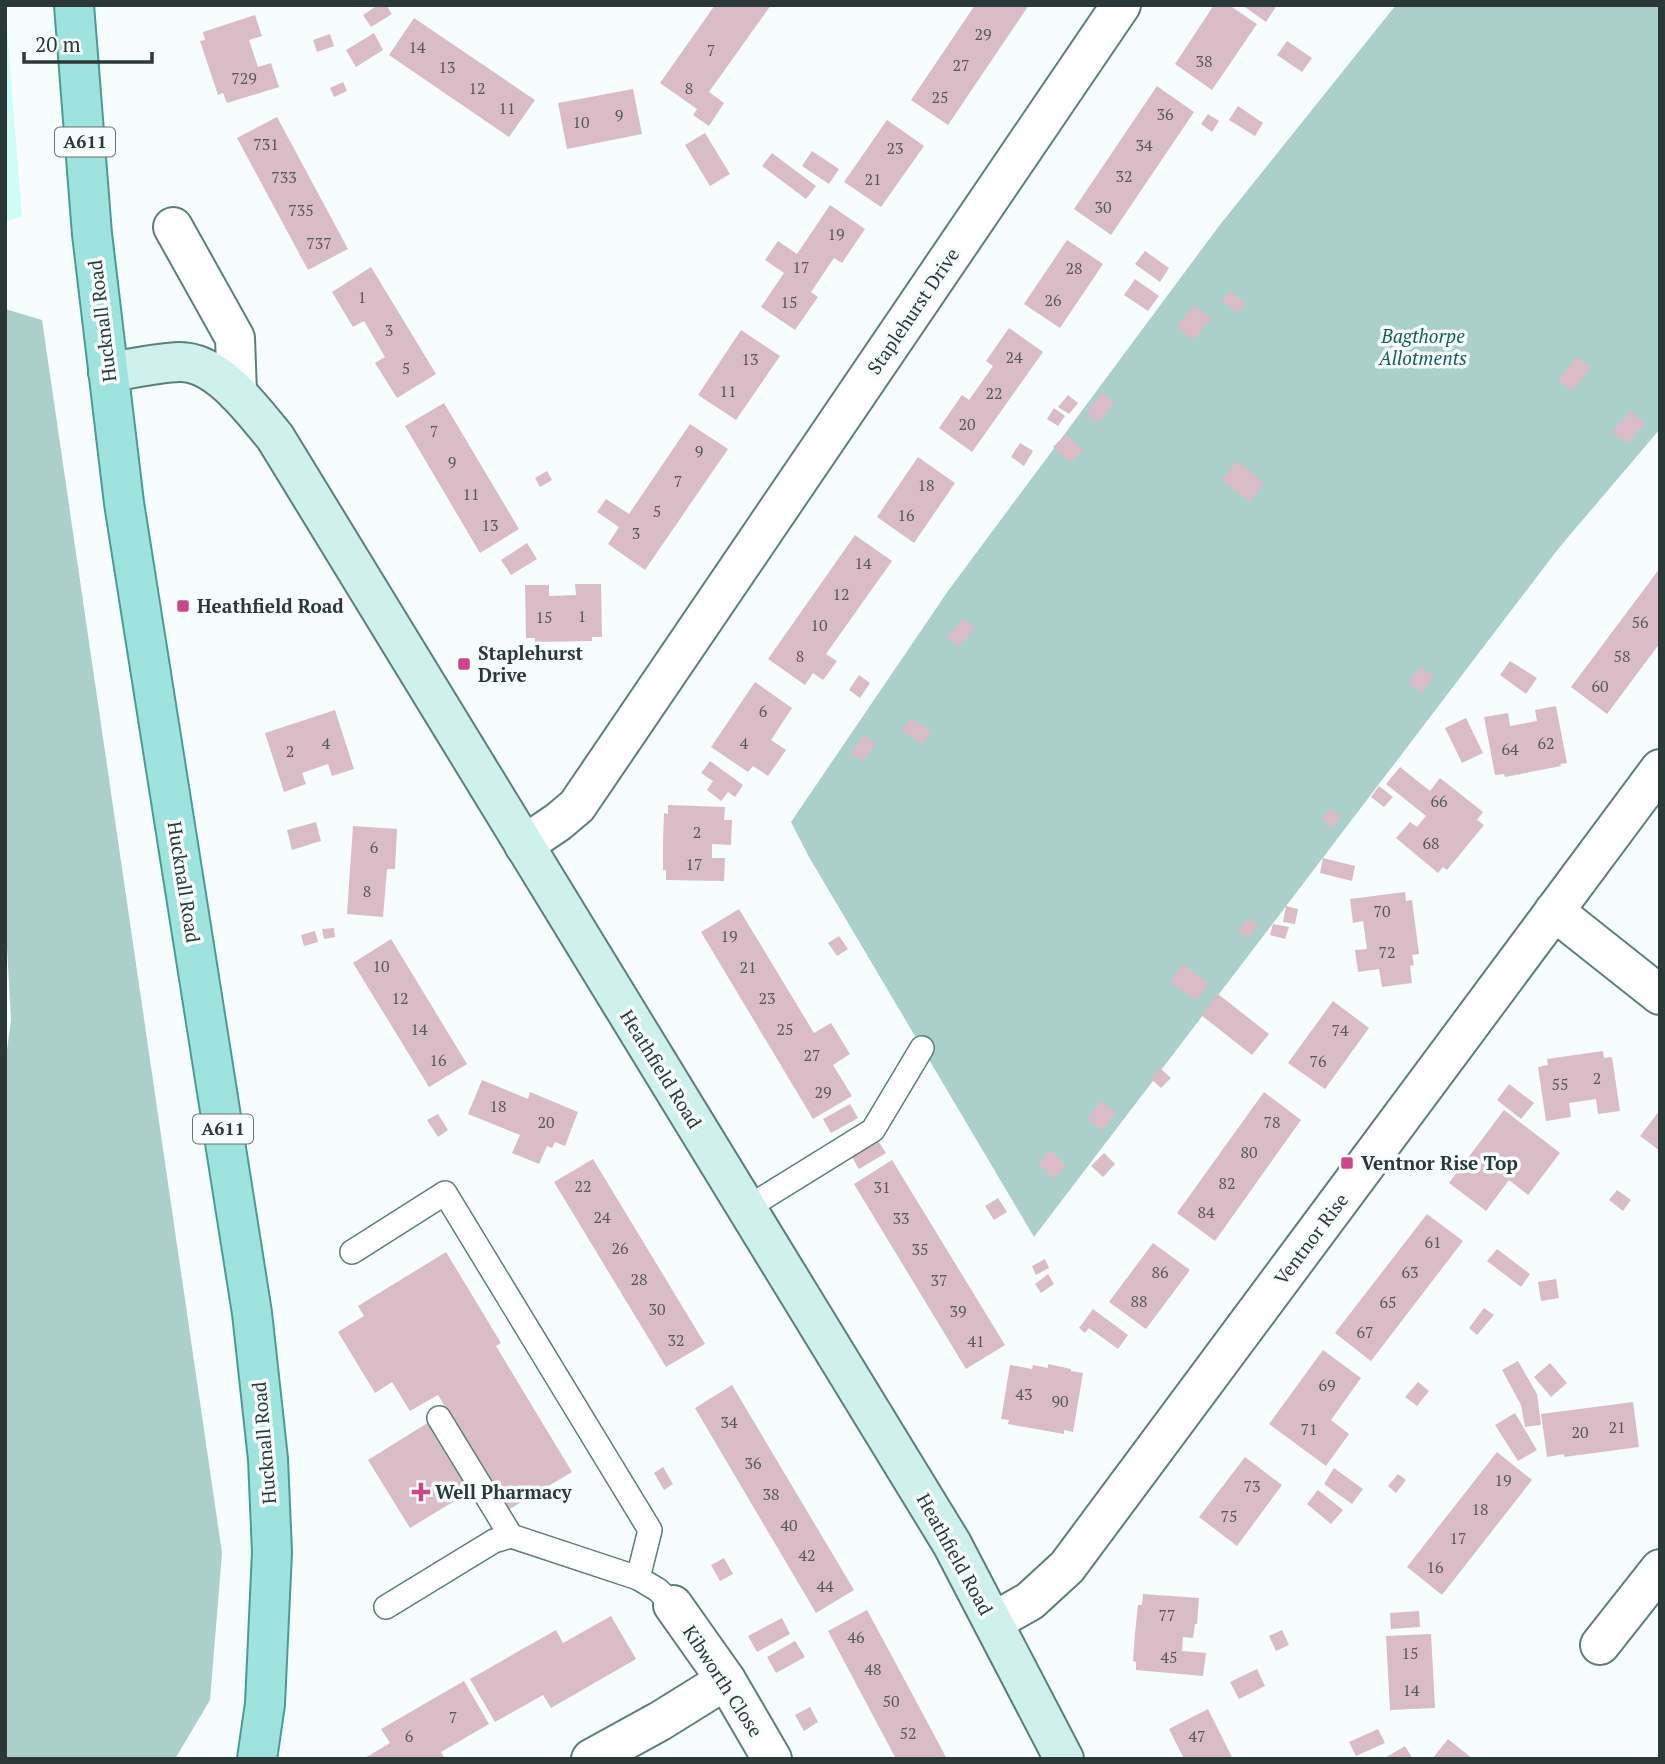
<svg xmlns="http://www.w3.org/2000/svg" width="1665" height="1764" viewBox="0 0 1665 1764" font-family="'PT Serif',serif">
	<style>
		.built { fill: #cefdf7 }
		.green { fill: #abd0cc }
		.building { fill: #dabcc7 }
		.lines { fill: none; stroke-linecap: round; stroke-linejoin: round }
		.service-casing { stroke: #5d7f7b; stroke-width: 26 }
		.minor-casing { stroke: #5d7f7b; stroke-width: 42 }
		.secondary-casing { stroke: #5d7f7b; stroke-width: 42 }
		.primary-casing { stroke: #4b9c95; stroke-width: 42 }
		.service { stroke: #fff; stroke-width: 23 }
		.minor { stroke: #fff; stroke-width: 38 }
		.secondary { stroke: #cef1ee; stroke-width: 38 }
		.primary { stroke: #9ee3dd; stroke-width: 38 }
		.poi-dot { fill: #cc4789; stroke: #f6fdfc; stroke-width: 2.5 }
		.labels { text-anchor: middle; stroke-width: 7; stroke-linejoin: round; paint-order: stroke }
		.number-label { font-size: 16px; fill: #565a5b }
		.shield { fill: #f6fdfc; stroke: #677472; stroke-width: 2 }
		.shield-label { font-size: 18px; font-weight: bold; fill: #2a3937 }
		.street-label { font-size: 19px; fill: #2a3937; stroke: #f6fdfc }
		.park-label { font-size: 19px; font-style: italic; fill: #13605a; stroke: #f6fdfc }
		.poi-label { font-size: 19px; font-weight: bold; fill: #2a3937; stroke: #f6fdfc; text-anchor: start }
	</style>
	<rect width="100%" height="100%" fill="#f6fdfc"/>
	<!-- built -->
	<polygon class="built" points="5,5 22,217 5,221"/>
	<!-- green -->
	<g class="green">
		<polygon points="1396,5 1660,5 1660,429 1558,549 1034,1237 809,857 791,822 948,591 1219,226"/>
		<polygon points="5,309 42,320 222,1553 210,1700 175,1759 5,1759 5,1065 11,1020 5,911"/>
	</g>
	<!-- building -->
	<g class="building">
		<polygon points="378,5 386,5 392,14 371,27 363,15"/>
		<polygon points="715,5 771,5 709,92 724,103 709,126 693,115 697,109 660,83"/>
		<polygon points="975,5 1029,5 948,125 911,100"/>
		<polygon points="1214,5 1229,5 1257,24 1212,90 1175,64"/>
		<polygon points="1242,5 1277,5 1266,22"/>
		<polygon points="255,15 262,36 249,40 258,67 271,63 279,87 227,103 223,93 218,95 200,41 205,40 203,32"/>
		<polygon points="414,18 535,100 509,137 389,55"/>
		<polygon points="374,33 383,50 356,67 346,50"/>
		<polygon points="330,34 334,46 317,52 313,40"/>
		<polygon points="1287,41 1312,58 1302,72 1277,55"/>
		<polygon points="343,82 347,91 334,97 330,88"/>
		<polygon points="1157,86 1194,112 1111,235 1074,209"/>
		<polygon points="633,89 642,134 567,149 558,103"/>
		<polygon points="1238,106 1263,123 1255,136 1229,120"/>
		<polygon points="1208,114 1219,121 1212,132 1201,124"/>
		<polygon points="277,117 348,249 308,270 237,138"/>
		<polygon points="887,120 924,146 881,207 844,182"/>
		<polygon points="705,133 730,174 710,186 685,145"/>
		<polygon points="812,151 839,169 829,184 802,166"/>
		<polygon points="772,153 816,186 806,199 762,166"/>
		<polygon points="830,205 865,229 842,263 834,258 811,292 818,297 795,330 761,307 784,273 765,260 778,241 797,254"/>
		<polygon points="1067,240 1103,264 1060,328 1024,304"/>
		<polygon points="1145,251 1169,268 1160,282 1135,264"/>
		<polygon points="371,267 436,374 397,398 375,363 385,357 364,321 353,327 332,292"/>
		<polygon points="1135,279 1159,296 1148,311 1124,295"/>
		<polygon points="1230,291 1245,303 1237,313 1222,301"/>
		<polygon points="1194,305 1211,318 1194,340 1177,327"/>
		<polygon points="1009,328 1043,352 972,452 939,428 962,395 969,400 993,366 986,361"/>
		<polygon points="741,330 780,356 736,420 698,395"/>
		<polygon points="1577,357 1591,368 1571,391 1558,380"/>
		<polygon points="1102,393 1114,402 1099,423 1087,413"/>
		<polygon points="1068,395 1078,403 1069,414 1058,407"/>
		<polygon points="444,403 519,529 480,553 405,426"/>
		<polygon points="1054,408 1065,416 1058,426 1047,419"/>
		<polygon points="1630,411 1645,423 1628,444 1612,432"/>
		<polygon points="690,424 728,449 645,570 608,544 619,527 597,512 606,499 629,514"/>
		<polygon points="1066,434 1083,450 1071,463 1053,447"/>
		<polygon points="1020,443 1033,451 1024,466 1011,457"/>
		<polygon points="918,457 955,483 914,543 877,517"/>
		<polygon points="1237,461 1264,483 1250,502 1222,480"/>
		<polygon points="547,471 552,480 540,487 535,478"/>
		<polygon points="855,535 892,561 826,654 837,661 823,680 813,673 805,685 768,659"/>
		<polygon points="527,543 537,559 511,575 501,560"/>
		<polygon points="1660,568 1660,643 1607,714 1571,687"/>
		<polygon points="575,584 601,584 602,637 592,637 592,641 535,642 535,638 526,638 525,585 549,585 549,596 576,595"/>
		<polygon points="964,618 975,629 958,647 947,637"/>
		<polygon points="1510,661 1537,678 1526,694 1500,675"/>
		<polygon points="1421,667 1434,677 1422,693 1408,682"/>
		<polygon points="859,675 870,683 860,698 849,690"/>
		<polygon points="755,682 792,708 771,740 786,750 768,776 753,766 748,772 711,747"/>
		<polygon points="1556,706 1567,763 1560,764 1561,766 1505,777 1504,774 1495,775 1484,717 1508,713 1510,726 1537,721 1535,710"/>
		<polygon points="335,710 354,769 332,776 328,764 302,773 306,784 284,792 265,733"/>
		<polygon points="910,718 931,731 923,744 902,731"/>
		<polygon points="1466,718 1483,753 1462,763 1445,728"/>
		<polygon points="864,735 875,744 863,761 851,753"/>
		<polygon points="710,761 743,785 735,797 728,792 721,801 707,790 713,781 701,773"/>
		<polygon points="1400,767 1430,791 1440,778 1483,812 1477,820 1484,825 1447,870 1443,867 1438,873 1396,838 1410,822 1417,827 1426,816 1386,784"/>
		<polygon points="1379,786 1393,797 1384,807 1371,797"/>
		<polygon points="668,805 725,807 724,820 732,820 731,845 712,844 712,858 725,858 724,881 666,880 666,870 663,870 663,843 664,813 668,814"/>
		<polygon points="1330,808 1341,816 1332,828 1322,819"/>
		<polygon points="316,822 321,841 292,850 287,830"/>
		<polygon points="353,826 397,829 395,869 387,869 383,917 347,914"/>
		<polygon points="1323,858 1355,866 1352,881 1320,873"/>
		<polygon points="1405,892 1406,901 1412,900 1419,954 1412,955 1414,965 1410,966 1412,983 1382,987 1379,969 1358,972 1355,950 1367,949 1363,921 1353,923 1350,899"/>
		<polygon points="1286,906 1298,909 1295,924 1283,922"/>
		<polygon points="739,909 814,1033 831,1023 850,1054 833,1065 852,1096 813,1119 701,932"/>
		<polygon points="1248,918 1258,925 1248,938 1238,931"/>
		<polygon points="1273,924 1289,927 1285,939 1270,935"/>
		<polygon points="334,928 335,937 324,939 322,929"/>
		<polygon points="315,931 318,942 304,946 301,935"/>
		<polygon points="839,936 848,949 837,956 828,943"/>
		<polygon points="391,939 467,1064 429,1087 353,963"/>
		<polygon points="1183,964 1209,984 1196,1001 1170,982"/>
		<polygon points="1218,994 1269,1034 1252,1055 1201,1015"/>
		<polygon points="1333,1001 1369,1028 1325,1089 1288,1063"/>
		<polygon points="1603,1051 1604,1058 1612,1057 1620,1111 1598,1114 1596,1099 1569,1103 1571,1117 1546,1121 1538,1067 1548,1065 1547,1059"/>
		<polygon points="1160,1068 1171,1078 1161,1088 1151,1079"/>
		<polygon points="482,1080 528,1099 530,1092 578,1112 565,1146 555,1142 552,1148 547,1146 539,1164 512,1153 520,1135 468,1114"/>
		<polygon points="1509,1084 1534,1103 1521,1119 1497,1100"/>
		<polygon points="1264,1092 1301,1120 1215,1241 1177,1213"/>
		<polygon points="1101,1101 1116,1113 1102,1131 1087,1118"/>
		<polygon points="850,1104 858,1118 831,1133 823,1119"/>
		<polygon points="1504,1110 1560,1153 1528,1195 1509,1180 1486,1211 1449,1183"/>
		<polygon points="1660,1110 1660,1151 1640,1136"/>
		<polygon points="438,1114 448,1130 438,1137 427,1120"/>
		<polygon points="877,1139 886,1153 859,1169 850,1154"/>
		<polygon points="1051,1150 1066,1166 1054,1179 1038,1164"/>
		<polygon points="1104,1153 1115,1164 1103,1177 1091,1166"/>
		<polygon points="593,1159 705,1344 666,1367 554,1182"/>
		<polygon points="892,1160 1005,1345 966,1369 854,1184"/>
		<polygon points="1617,1190 1631,1200 1623,1211 1609,1200"/>
		<polygon points="998,1198 1007,1212 994,1220 985,1206"/>
		<polygon points="1427,1214 1463,1241 1371,1361 1335,1333"/>
		<polygon points="1153,1243 1190,1270 1146,1329 1109,1302"/>
		<polygon points="1497,1249 1530,1274 1521,1287 1487,1261"/>
		<polygon points="446,1252 501,1343 496,1346 572,1472 508,1510 438,1395 410,1411 392,1382 375,1393 338,1332 364,1316 358,1306"/>
		<polygon points="1045,1259 1049,1268 1036,1275 1032,1266"/>
		<polygon points="1048,1274 1054,1284 1041,1293 1035,1284"/>
		<polygon points="1556,1279 1559,1298 1541,1301 1538,1282"/>
		<polygon points="1484,1308 1494,1315 1477,1335 1469,1328"/>
		<polygon points="1093,1309 1128,1335 1118,1349 1089,1328 1085,1333 1079,1328"/>
		<polygon points="1323,1350 1361,1378 1331,1420 1349,1434 1326,1466 1269,1424"/>
		<polygon points="1518,1361 1537,1394 1541,1425 1525,1427 1521,1405 1502,1370"/>
		<polygon points="1550,1363 1567,1383 1551,1397 1534,1377"/>
		<polygon points="1048,1364 1071,1369 1071,1371 1083,1373 1073,1432 1064,1430 1064,1434 1008,1424 1009,1420 1001,1419 1010,1365 1032,1369 1033,1365 1048,1368"/>
		<polygon points="1418,1382 1429,1391 1417,1406 1405,1397"/>
		<polygon points="732,1385 854,1590 816,1613 695,1408"/>
		<polygon points="1633,1402 1639,1447 1564,1457 1564,1454 1547,1457 1541,1414"/>
		<polygon points="1515,1413 1537,1450 1518,1461 1495,1425"/>
		<polygon points="429,1422 471,1491 410,1528 368,1460"/>
		<polygon points="1497,1452 1532,1480 1442,1595 1407,1567"/>
		<polygon points="1245,1457 1282,1485 1237,1546 1199,1517"/>
		<polygon points="663,1467 673,1484 664,1490 654,1473"/>
		<polygon points="1334,1468 1363,1489 1352,1504 1324,1484"/>
		<polygon points="1398,1474 1406,1480 1396,1493 1388,1486"/>
		<polygon points="1318,1490 1343,1510 1331,1524 1307,1504"/>
		<polygon points="724,1558 733,1574 720,1581 711,1565"/>
		<polygon points="1143,1594 1199,1598 1197,1624 1195,1624 1193,1638 1183,1637 1182,1651 1206,1653 1203,1676 1136,1670 1136,1662 1133,1661 1135,1633 1138,1605 1142,1605"/>
		<polygon points="867,1610 902,1675 947,1759 896,1759 828,1631"/>
		<polygon points="1419,1611 1420,1627 1391,1629 1390,1613"/>
		<polygon points="611,1616 636,1659 551,1708 543,1695 495,1722 470,1679 556,1630 563,1643"/>
		<polygon points="782,1618 790,1634 757,1652 748,1636"/>
		<polygon points="1282,1630 1289,1645 1276,1651 1269,1636"/>
		<polygon points="1431,1634 1435,1708 1390,1710 1386,1636"/>
		<polygon points="795,1641 805,1657 776,1673 767,1657"/>
		<polygon points="1257,1669 1265,1686 1239,1699 1230,1682"/>
		<polygon points="464,1681 489,1724 441,1752 445,1759 363,1759 390,1743 381,1729"/>
		<polygon points="810,1707 818,1722 804,1731 795,1715"/>
		<polygon points="1208,1709 1233,1759 1184,1759 1169,1729"/>
		<polygon points="1378,1729 1385,1743 1356,1756 1349,1742"/>
		<polygon points="1448,1739 1473,1759 1432,1759"/>
		<polygon points="1405,1746 1413,1759 1383,1759"/>
	</g>
	<g class="lines">
		<!-- service casing -->
		<g class="service-casing">
			<g id="service">
				<polyline points="747,1208 873,1130 922,1048"/>
				<polyline points="352,1252 445,1193 650,1530 638,1578"/>
				<polyline points="439,1418 511,1536"/>
				<polyline points="386,1607 494,1541 511,1536 638,1578 658,1590 673,1605"/>
			</g>
		</g>
		<!-- minor casing -->
		<g class="minor-casing">
			<g id="minor">
				<polyline points="173,227 235,338 237,393"/>
				<polyline points="524,845 558,822 577,806 1121,5"/>
				<polyline points="1554,911 1660,995"/>
				<polyline points="673,1605 726,1680 772,1759"/>
				<polyline points="993,1622 1030,1601 1067,1567 1660,769"/>
				<polyline points="1600,1645 1660,1569"/>
				<polyline points="591,1759 660,1721 726,1680"/>
			</g>
		</g>
		<!-- secondary casing -->
		<g class="secondary-casing">
			<path id="secondary" d="M108,372C131,369 155,363 179,362C218,361 252,410 275,437L952,1544L1064,1759"/>
		</g>
		<!-- primary casing -->
		<g class="primary-casing">
			<polyline id="primary" points="74,5 92,234 124,503 252,1313 268,1459 272,1552 265,1704 257,1759"/>
		</g>
		<!-- service -->
		<use href="#service" class="service"/>
		<!-- minor -->
		<use href="#minor" class="minor"/>
		<!-- secondary -->
		<use href="#secondary" class="secondary"/>
		<!-- primary -->
		<use href="#primary" class="primary"/>
	</g>
	<!-- markers -->
	<g class="poi-dot">
		<rect x="176" y="599" width="14" height="14" rx="3.5"/>
		<rect x="457" y="657" width="14" height="14" rx="3.5"/>
		<rect x="1340" y="1156" width="14" height="14" rx="3.5"/>
		<path d="M417.5 1481.5h7v7h7v7h-7v7h-7v-7h-7v-7h7z"/>
	</g>
	<g class="labels">
		<!-- number labels -->
		<g class="number-label">
			<text x="983" y="40">29</text>
			<text x="417" y="53">14</text>
			<text x="711" y="56">7</text>
			<text x="1204" y="67">38</text>
			<text x="961" y="71">27</text>
			<text x="447" y="73">13</text>
			<text x="244" y="84">729</text>
			<text x="477" y="94">12</text>
			<text x="689" y="94">8</text>
			<text x="940" y="103">25</text>
			<text x="507" y="114">11</text>
			<text x="1165" y="120">36</text>
			<text x="619" y="121">9</text>
			<text x="581" y="128">10</text>
			<text x="266" y="150">731</text>
			<text x="1144" y="151">34</text>
			<text x="895" y="154">23</text>
			<text x="1124" y="182">32</text>
			<text x="284" y="183">733</text>
			<text x="873" y="185">21</text>
			<text x="1103" y="213">30</text>
			<text x="301" y="216">735</text>
			<text x="836" y="240">19</text>
			<text x="319" y="249">737</text>
			<text x="801" y="273">17</text>
			<text x="1074" y="274">28</text>
			<text x="362" y="303">1</text>
			<text x="1053" y="306">26</text>
			<text x="789" y="308">15</text>
			<text x="389" y="336">3</text>
			<text x="1014" y="363">24</text>
			<text x="750" y="365">13</text>
			<text x="406" y="374">5</text>
			<text x="728" y="397">11</text>
			<text x="994" y="399">22</text>
			<text x="967" y="430">20</text>
			<text x="434" y="437">7</text>
			<text x="699" y="457">9</text>
			<text x="452" y="468">9</text>
			<text x="678" y="487">7</text>
			<text x="926" y="491">18</text>
			<text x="471" y="500">11</text>
			<text x="657" y="517">5</text>
			<text x="906" y="521">16</text>
			<text x="490" y="531">13</text>
			<text x="636" y="539">3</text>
			<text x="863" y="569">14</text>
			<text x="841" y="600">12</text>
			<text x="582" y="622">1</text>
			<text x="544" y="623">15</text>
			<text x="1640" y="628">56</text>
			<text x="819" y="631">10</text>
			<text x="800" y="662">8</text>
			<text x="1622" y="662">58</text>
			<text x="1600" y="692">60</text>
			<text x="763" y="717">6</text>
			<text x="326" y="749">4</text>
			<text x="744" y="749">4</text>
			<text x="1546" y="749">62</text>
			<text x="1510" y="755">64</text>
			<text x="290" y="757">2</text>
			<text x="1439" y="807">66</text>
			<text x="697" y="838">2</text>
			<text x="1431" y="849">68</text>
			<text x="374" y="853">6</text>
			<text x="694" y="870">17</text>
			<text x="367" y="897">8</text>
			<text x="1382" y="917">70</text>
			<text x="729" y="942">19</text>
			<text x="1387" y="958">72</text>
			<text x="381" y="972">10</text>
			<text x="748" y="973">21</text>
			<text x="400" y="1004">12</text>
			<text x="767" y="1004">23</text>
			<text x="419" y="1035">14</text>
			<text x="785" y="1035">25</text>
			<text x="1340" y="1036">74</text>
			<text x="812" y="1061">27</text>
			<text x="438" y="1066">16</text>
			<text x="1318" y="1067">76</text>
			<text x="1597" y="1084">2</text>
			<text x="1560" y="1090">55</text>
			<text x="823" y="1098">29</text>
			<text x="498" y="1112">18</text>
			<text x="546" y="1128">20</text>
			<text x="1272" y="1128">78</text>
			<text x="1249" y="1158">80</text>
			<text x="1227" y="1189">82</text>
			<text x="583" y="1192">22</text>
			<text x="882" y="1193">31</text>
			<text x="1206" y="1218">84</text>
			<text x="602" y="1223">24</text>
			<text x="901" y="1224">33</text>
			<text x="1433" y="1248">61</text>
			<text x="620" y="1254">26</text>
			<text x="920" y="1255">35</text>
			<text x="1160" y="1278">86</text>
			<text x="1410" y="1278">63</text>
			<text x="639" y="1285">28</text>
			<text x="939" y="1286">37</text>
			<text x="1139" y="1307">88</text>
			<text x="1388" y="1308">65</text>
			<text x="657" y="1315">30</text>
			<text x="958" y="1317">39</text>
			<text x="1365" y="1338">67</text>
			<text x="676" y="1346">32</text>
			<text x="976" y="1347">41</text>
			<text x="1327" y="1391">69</text>
			<text x="1024" y="1400">43</text>
			<text x="1060" y="1407">90</text>
			<text x="729" y="1428">34</text>
			<text x="1617" y="1433">21</text>
			<text x="1309" y="1435">71</text>
			<text x="1580" y="1438">20</text>
			<text x="753" y="1469">36</text>
			<text x="1503" y="1486">19</text>
			<text x="1252" y="1492">73</text>
			<text x="771" y="1500">38</text>
			<text x="1480" y="1515">18</text>
			<text x="1229" y="1522">75</text>
			<text x="789" y="1531">40</text>
			<text x="1458" y="1544">17</text>
			<text x="807" y="1561">42</text>
			<text x="1435" y="1573">16</text>
			<text x="825" y="1592">44</text>
			<text x="1167" y="1621">77</text>
			<text x="856" y="1643">46</text>
			<text x="1410" y="1659">15</text>
			<text x="1169" y="1663">45</text>
			<text x="873" y="1675">48</text>
			<text x="1411" y="1696">14</text>
			<text x="891" y="1707">50</text>
			<text x="453" y="1723">7</text>
			<text x="908" y="1739">52</text>
			<text x="409" y="1742">6</text>
			<text x="1197" y="1742">47</text>
		</g>
		<!-- shield labels -->
		<g class="shield">
			<rect x="55" y="127.5" width="60" height="29" rx="5"/>
			<rect x="193" y="1114.5" width="60" height="29" rx="5"/>
		</g>
		<g class="shield-label">
			<text x="85" y="148">A611</text>
			<text x="223" y="1135">A611</text>
		</g>
		<!-- street labels -->
		<g class="street-label">
			<text transform="translate(913 311) rotate(-56)" y="7">Staplehurst Drive</text>
			<text transform="translate(102 321) rotate(-97)" y="7">Hucknall Road</text>
			<text transform="translate(184 882) rotate(81)" y="7">Hucknall Road</text>
			<text transform="translate(661 1069) rotate(58)" y="7">Heathfield Road</text>
			<text transform="translate(1311 1239) rotate(-53)" y="7">Ventnor Rise</text>
			<text transform="translate(264 1443) rotate(-95)" y="7">Hucknall Road</text>
			<text transform="translate(955 1554) rotate(61)" y="7">Heathfield Road</text>
			<text transform="translate(723 1681) rotate(57)" y="7">Kibworth Close</text>
		</g>
		<!-- park labels -->
		<g class="park-label">
			<text x="1423" y="343">Bagthorpe<tspan x="1423" dy="22">Allotments</tspan></text>
		</g>
		<!-- poi labels -->
		<g class="poi-label">
			<text x="197" y="613">Heathfield Road</text>
			<text x="478" y="660">Staplehurst<tspan x="478" dy="22">Drive</tspan></text>
			<text x="1361" y="1170">Ventnor Rise Top</text>
			<text x="435" y="1499">Well Pharmacy</text>
		</g>
	</g>
	<!-- border -->
	<rect width="1665" height="1764" fill="none" stroke="#2a3937" stroke-width="14"/>
	<!-- scale -->
	<path d="M24 52v10h128v-10" fill="none" stroke="#2a3937" stroke-width="3.5"/>
	<text x="35" y="52" font-size="21" fill="#2a3937" stroke="#f6fdfc" stroke-width="5" paint-order="stroke">20 m</text>
</svg>
